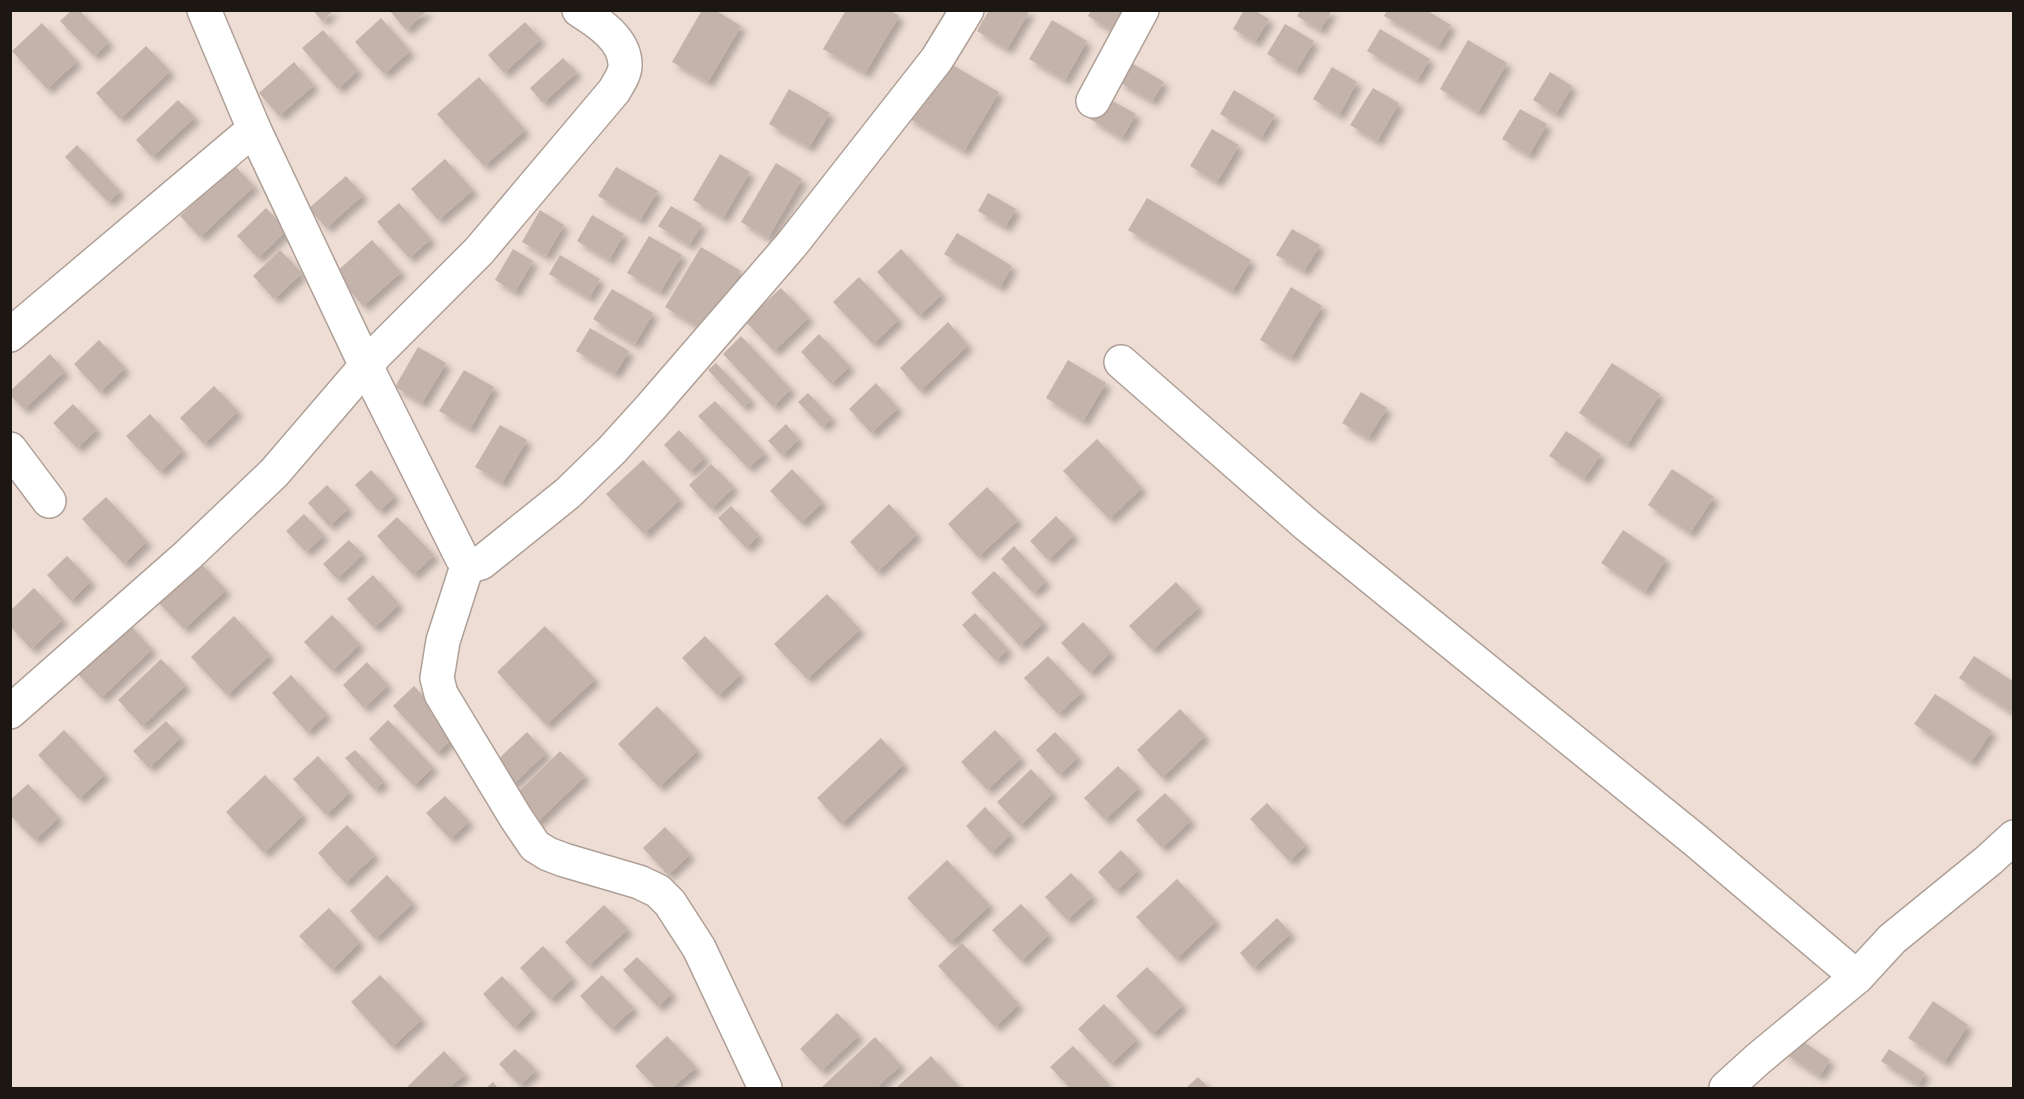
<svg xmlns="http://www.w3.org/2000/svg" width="2024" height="1099" viewBox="0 0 2024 1099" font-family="'PT Sans',sans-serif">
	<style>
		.building { fill: #c3b3aa; filter: url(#shadow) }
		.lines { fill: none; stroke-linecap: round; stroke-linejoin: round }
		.minor-casing { stroke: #afa097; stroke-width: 36 }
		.minor { stroke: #fff; stroke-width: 33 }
	</style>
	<defs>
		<filter id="shadow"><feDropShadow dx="5.5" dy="5.5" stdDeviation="3" flood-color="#0004"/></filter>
	</defs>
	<rect width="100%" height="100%" fill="#edddd4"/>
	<!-- building -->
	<g class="building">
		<polygon points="72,10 79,10 109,42 94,56 60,21"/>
		<polygon points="313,10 334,10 322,21"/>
		<polygon points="389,10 428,10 406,30"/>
		<polygon points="702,10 715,10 741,26 708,82 672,62"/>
		<polygon points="846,10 890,10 899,16 865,73 823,49"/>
		<polygon points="989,10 1030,10 1007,49 977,31"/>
		<polygon points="1091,10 1129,10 1116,33 1088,16"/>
		<polygon points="1244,10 1254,10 1269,19 1255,42 1233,29"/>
		<polygon points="1301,10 1332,10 1320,30 1297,16"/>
		<polygon points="1387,10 1426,10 1451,25 1438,47 1384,16"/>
		<polygon points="381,18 410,51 384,74 355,42"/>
		<polygon points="1052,20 1087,41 1065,80 1029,59"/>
		<polygon points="525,22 541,39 504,73 488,55"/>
		<polygon points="42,23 77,61 47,89 12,51"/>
		<polygon points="1285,24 1314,41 1296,71 1267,54"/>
		<polygon points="1380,29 1430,59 1417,80 1367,51"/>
		<polygon points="323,30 358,70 338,89 302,48"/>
		<polygon points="1468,40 1507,63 1478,112 1440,89"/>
		<polygon points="146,46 170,71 120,119 96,93"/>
		<polygon points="563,58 577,72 543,103 530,88"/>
		<polygon points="942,59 999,92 964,151 907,117"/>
		<polygon points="294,62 314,85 279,116 259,93"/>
		<polygon points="1130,62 1164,82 1152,101 1119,82"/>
		<polygon points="1332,67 1357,82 1339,115 1313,99"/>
		<polygon points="1550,72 1572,86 1556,114 1533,100"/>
		<polygon points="479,77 525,130 484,166 437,114"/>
		<polygon points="1373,88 1399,103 1377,141 1350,125"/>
		<polygon points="789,89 830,113 809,147 769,124"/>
		<polygon points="1234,90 1275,115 1261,138 1220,114"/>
		<polygon points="1104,96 1136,114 1122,138 1090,119"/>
		<polygon points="178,100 195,117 152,157 136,140"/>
		<polygon points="1520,109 1547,124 1529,155 1502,139"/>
		<polygon points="1212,129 1239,145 1217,182 1190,166"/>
		<polygon points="77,145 120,191 108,202 65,157"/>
		<polygon points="720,154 750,172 723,218 693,200"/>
		<polygon points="445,159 473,190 438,220 411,189"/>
		<polygon points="776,163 802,179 768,238 741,222"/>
		<polygon points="234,165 254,186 200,237 180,216"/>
		<polygon points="616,167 658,191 640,220 598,196"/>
		<polygon points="346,176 363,195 326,228 309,208"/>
		<polygon points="988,193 1016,209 1005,227 978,211"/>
		<polygon points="1147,198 1251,260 1232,291 1128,230"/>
		<polygon points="399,203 431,239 409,258 377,222"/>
		<polygon points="671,206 702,224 689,245 658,226"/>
		<polygon points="266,208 287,230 258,258 237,236"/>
		<polygon points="540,210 564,225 546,256 522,242"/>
		<polygon points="592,215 624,234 609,260 577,241"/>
		<polygon points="1292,229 1320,245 1304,271 1276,255"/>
		<polygon points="957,233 1012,266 1000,287 944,254"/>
		<polygon points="649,236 682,255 660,292 627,273"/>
		<polygon points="372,240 401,272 363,306 335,273"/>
		<polygon points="701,247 741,271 706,331 665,307"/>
		<polygon points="513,249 533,261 515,292 495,280"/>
		<polygon points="901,249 942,294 919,316 877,272"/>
		<polygon points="280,250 302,273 274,299 253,276"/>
		<polygon points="560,255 600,279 589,298 549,274"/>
		<polygon points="859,277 899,319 873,344 833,302"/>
		<polygon points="1291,287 1322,306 1291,358 1260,340"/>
		<polygon points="781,288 809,317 774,351 745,321"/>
		<polygon points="612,289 653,313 635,344 593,319"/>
		<polygon points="948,322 968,345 920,391 900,368"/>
		<polygon points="590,328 629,351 615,374 576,351"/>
		<polygon points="819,334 850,366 831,384 801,352"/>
		<polygon points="741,336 791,389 773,407 723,354"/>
		<polygon points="99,340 125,368 100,392 74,364"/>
		<polygon points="418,347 446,363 422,403 395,387"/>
		<polygon points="50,354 65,371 24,409 10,395 10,391"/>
		<polygon points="1068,360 1106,383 1083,421 1046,398"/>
		<polygon points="716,363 751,400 743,407 708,370"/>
		<polygon points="1612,363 1660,394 1627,445 1579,413"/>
		<polygon points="464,370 494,387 470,429 439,411"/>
		<polygon points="876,383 898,408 871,433 849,409"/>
		<polygon points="214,386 238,411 204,444 180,418"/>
		<polygon points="1361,392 1387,408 1368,438 1342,423"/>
		<polygon points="808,393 832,418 822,427 798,402"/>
		<polygon points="715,401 765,453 748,468 698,416"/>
		<polygon points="73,404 97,429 77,448 53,423"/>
		<polygon points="150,414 183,450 160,472 126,436"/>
		<polygon points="786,424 799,439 782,455 768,441"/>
		<polygon points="500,425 527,440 502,483 475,467"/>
		<polygon points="679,430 705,457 690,472 664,445"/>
		<polygon points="1566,431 1601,454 1584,479 1549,456"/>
		<polygon points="1097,439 1142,488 1109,519 1063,471"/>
		<polygon points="643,460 680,499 644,534 606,494"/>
		<polygon points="711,464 734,487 711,509 689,485"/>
		<polygon points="792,469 823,502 801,523 770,491"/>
		<polygon points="1672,469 1714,497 1690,533 1648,505"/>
		<polygon points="371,470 395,496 379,511 355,485"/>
		<polygon points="327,485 349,508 329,526 308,503"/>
		<polygon points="987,487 1018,520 978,557 948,524"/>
		<polygon points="106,497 147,541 124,564 82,519"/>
		<polygon points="889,504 917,534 877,572 850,542"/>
		<polygon points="731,506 759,535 746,548 718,518"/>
		<polygon points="304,514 324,535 306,552 286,531"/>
		<polygon points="1056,516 1074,535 1048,560 1030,541"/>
		<polygon points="397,517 434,555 413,575 377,536"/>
		<polygon points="1623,530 1666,559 1645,592 1601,563"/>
		<polygon points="349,540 363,554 337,579 323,564"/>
		<polygon points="1014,546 1046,581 1033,593 1001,559"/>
		<polygon points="67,556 91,581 71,601 47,575"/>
		<polygon points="197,559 226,590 184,629 155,599"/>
		<polygon points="994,571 1044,622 1020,646 971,593"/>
		<polygon points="373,575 399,604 374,628 347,599"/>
		<polygon points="1176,582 1199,607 1152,650 1129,626"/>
		<polygon points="34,588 63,619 31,649 10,626 10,611"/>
		<polygon points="827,594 860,629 807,679 774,644"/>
		<polygon points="975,613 1008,649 996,661 962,625"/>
		<polygon points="332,615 360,644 332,671 304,642"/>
		<polygon points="234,616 270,655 227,695 191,657"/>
		<polygon points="127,622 152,649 101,698 75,671"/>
		<polygon points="1083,622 1111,652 1090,673 1061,643"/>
		<polygon points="545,626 595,679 546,725 497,672"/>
		<polygon points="705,636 741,674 718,696 682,658"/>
		<polygon points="1048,656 1082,692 1058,714 1024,678"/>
		<polygon points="1974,656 2014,682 2014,709 2011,712 1959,678"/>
		<polygon points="161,659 186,685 142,726 118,700"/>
		<polygon points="367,662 388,685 364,708 343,685"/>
		<polygon points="291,675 327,714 307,732 272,693"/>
		<polygon points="414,686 458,733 437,753 393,706"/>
		<polygon points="1935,694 1992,731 1971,762 1914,724"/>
		<polygon points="657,706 698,750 659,787 618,744"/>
		<polygon points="1180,709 1205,736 1162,778 1137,750"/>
		<polygon points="388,720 433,767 414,786 369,739"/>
		<polygon points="166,721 181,737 149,768 133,751"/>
		<polygon points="64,730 105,774 79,799 38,755"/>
		<polygon points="995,730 1021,758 987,790 961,762"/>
		<polygon points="527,732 546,753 512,785 492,765"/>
		<polygon points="1055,732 1078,757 1059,775 1036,750"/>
		<polygon points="881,738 904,764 841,824 817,798"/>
		<polygon points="355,750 384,781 375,790 345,758"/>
		<polygon points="560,751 585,776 535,824 511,799"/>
		<polygon points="318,756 350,792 326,815 293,779"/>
		<polygon points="1118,766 1139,787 1105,820 1084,798"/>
		<polygon points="1031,769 1053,793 1020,826 997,802"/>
		<polygon points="265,775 303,815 264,853 226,812"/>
		<polygon points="28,784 59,817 35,840 10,815 10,800"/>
		<polygon points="1165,793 1191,820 1162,848 1136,820"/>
		<polygon points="445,796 469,821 450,839 426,813"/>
		<polygon points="1267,803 1306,845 1289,861 1250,819"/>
		<polygon points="985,807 1011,834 991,853 966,826"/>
		<polygon points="347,825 375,855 345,883 318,853"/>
		<polygon points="665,827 690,854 668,875 643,848"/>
		<polygon points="1121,850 1139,869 1116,891 1098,872"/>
		<polygon points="947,860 990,905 950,943 907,898"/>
		<polygon points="1071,873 1093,896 1067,920 1045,897"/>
		<polygon points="387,875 413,903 375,939 350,911"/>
		<polygon points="1177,879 1216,921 1176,959 1136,917"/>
		<polygon points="1021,904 1049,934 1021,961 992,930"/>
		<polygon points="604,905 628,929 588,966 565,942"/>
		<polygon points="329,908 360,942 332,970 299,936"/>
		<polygon points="1277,918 1291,933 1253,968 1240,953"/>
		<polygon points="962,943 1019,1004 995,1027 938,966"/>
		<polygon points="543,946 573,978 550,1000 520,968"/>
		<polygon points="637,957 672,993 658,1007 623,970"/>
		<polygon points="1147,967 1183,1005 1152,1034 1116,996"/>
		<polygon points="380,975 422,1019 392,1047 351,1002"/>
		<polygon points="602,975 634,1008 611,1029 580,996"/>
		<polygon points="502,976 533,1009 514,1028 483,994"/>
		<polygon points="1933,1001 1968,1025 1944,1062 1908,1038"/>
		<polygon points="1104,1004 1137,1039 1111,1064 1078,1029"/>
		<polygon points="837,1013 859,1035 821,1071 800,1049"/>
		<polygon points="667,1036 696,1067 672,1088 656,1088 635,1066"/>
		<polygon points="1795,1036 1830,1060 1819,1076 1784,1053"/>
		<polygon points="875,1037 901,1065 876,1088 821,1088"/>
		<polygon points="1073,1046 1108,1083 1102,1088 1070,1088 1050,1067"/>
		<polygon points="515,1049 536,1070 520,1085 499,1064"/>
		<polygon points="1889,1049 1925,1073 1918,1085 1881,1061"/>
		<polygon points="444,1051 465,1074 449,1088 409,1088 407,1087"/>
		<polygon points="931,1056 960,1088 896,1088"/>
		<polygon points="1198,1077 1209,1088 1186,1088"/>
		<polygon points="493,1082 498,1088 486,1088"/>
	</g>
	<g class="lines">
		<!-- minor casing -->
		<g class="minor-casing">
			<g id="minor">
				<polyline points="204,10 254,129"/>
				<polyline points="1093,101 1142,10"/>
				<polyline points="10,335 254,129 366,366 462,558 474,565 481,563 568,493 612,450 651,407 792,244 937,59 967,10"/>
				<polyline points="1121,362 1307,525 1695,840 1857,977"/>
				<polyline points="10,449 49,501"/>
				<polyline points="468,563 443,641 437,678 441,694 516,818 535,846 548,854 564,860 639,882 658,891 670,903 699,948 765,1088"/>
				<path d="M10,712L188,555L274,473L377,353L479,251L614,91C618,84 625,74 625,66C626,40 598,22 579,10"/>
				<polyline points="1726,1088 1758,1059 1857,977 1892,939 1989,860 2014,837"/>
			</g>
		</g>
		<!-- minor -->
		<use href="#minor" class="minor"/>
	</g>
	<!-- border -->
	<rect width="2024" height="1099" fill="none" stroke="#1d1714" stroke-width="24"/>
</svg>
